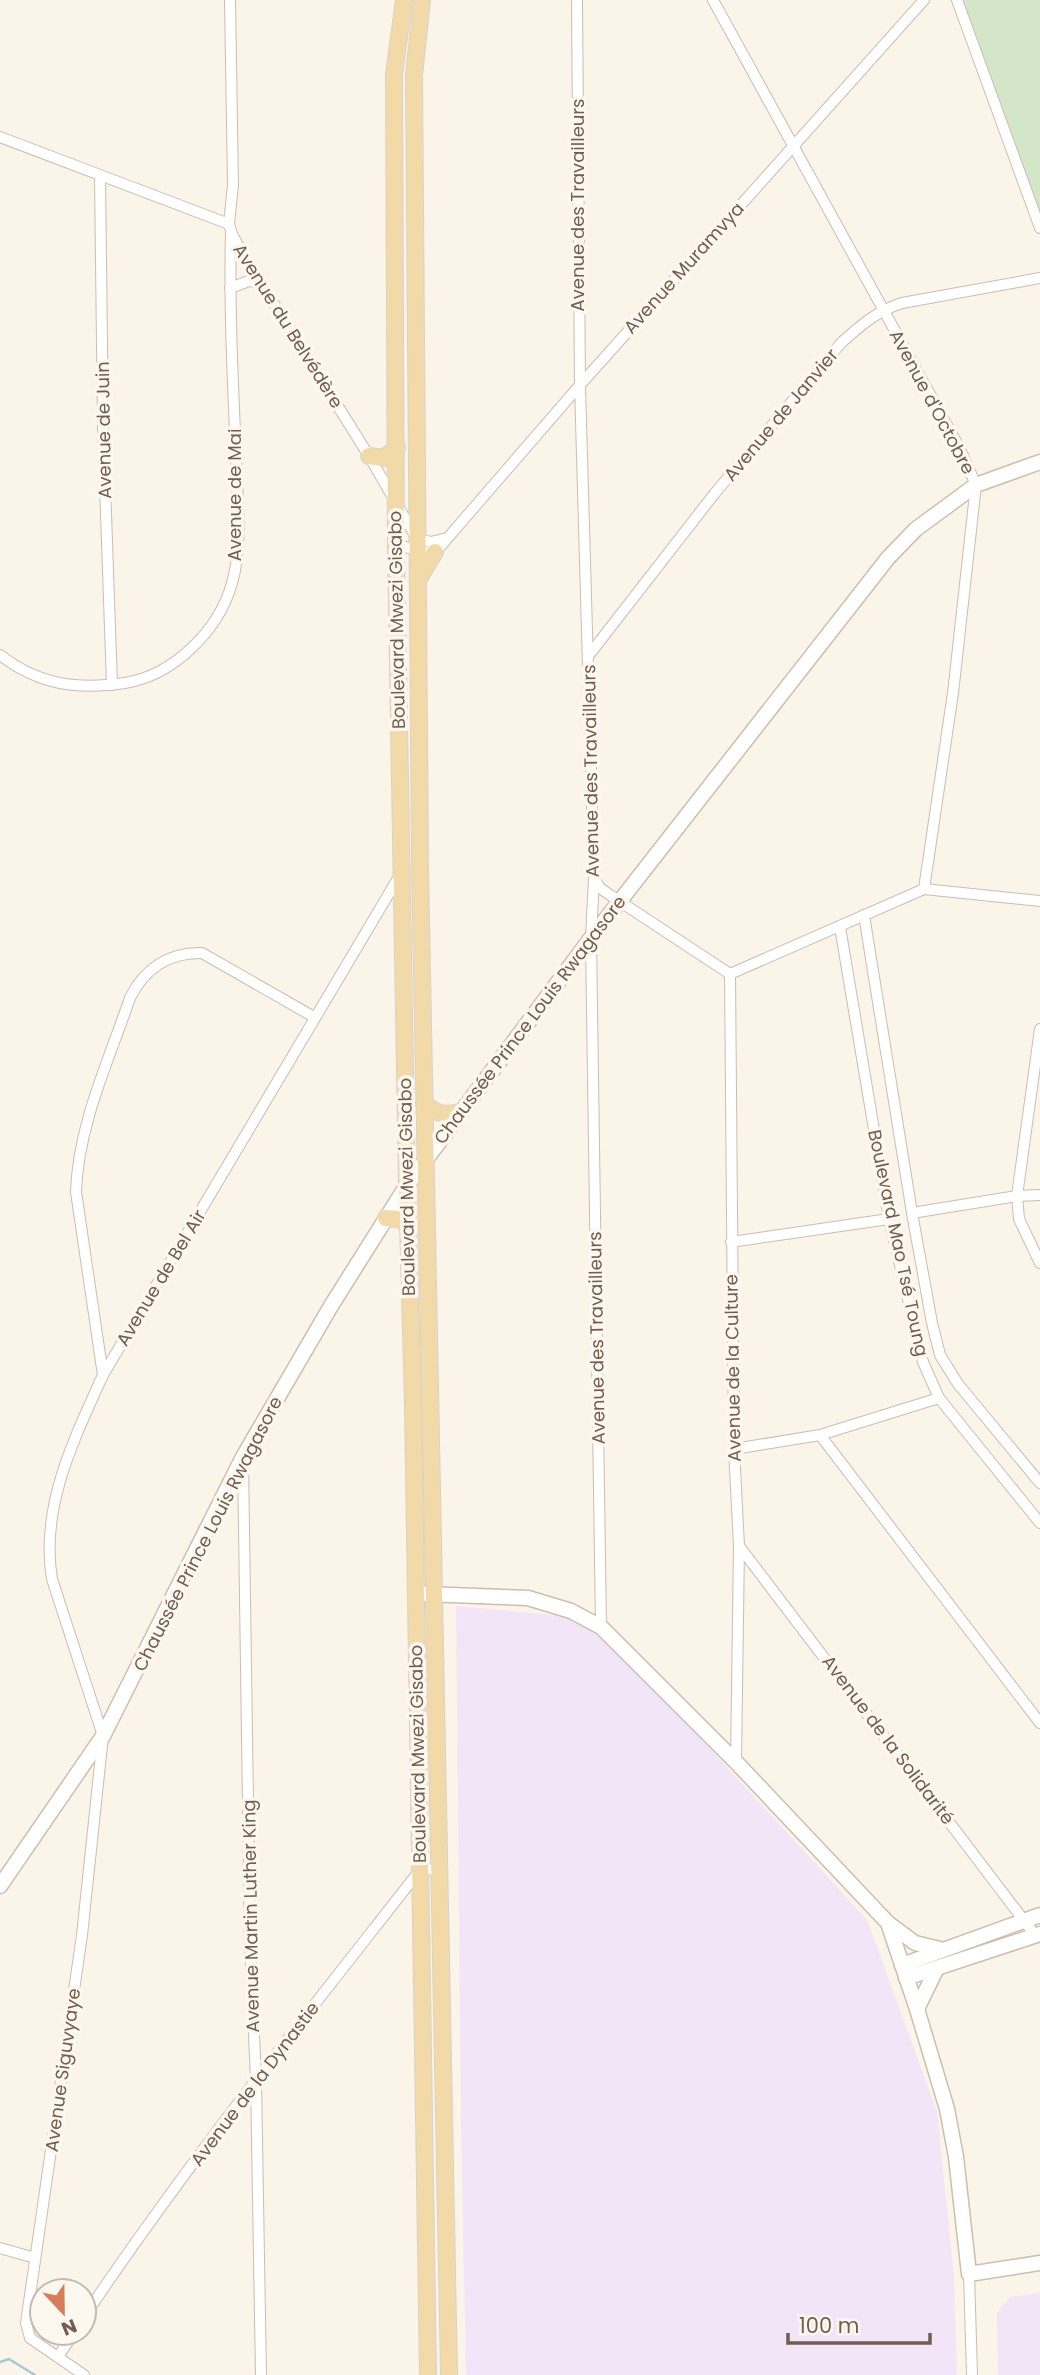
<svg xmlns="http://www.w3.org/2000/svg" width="1040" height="2375" viewBox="0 0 1040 2375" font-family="Poppins,sans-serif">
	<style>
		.education { fill: #f1e5f7 }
		.green { fill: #d3e7c8 }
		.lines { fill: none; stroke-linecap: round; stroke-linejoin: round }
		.stream { stroke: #a6cad3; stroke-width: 2.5 }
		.street-casing { stroke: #ccbdb0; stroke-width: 12 }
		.secondary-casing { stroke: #cebead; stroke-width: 17 }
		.primary-casing { stroke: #d8d2ce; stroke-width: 18 }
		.street { stroke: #fff; stroke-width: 10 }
		.secondary { stroke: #fff; stroke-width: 14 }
		.primary { stroke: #f2daa8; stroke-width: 16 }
		.labels { text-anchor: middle; stroke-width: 7; stroke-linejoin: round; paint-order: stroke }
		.street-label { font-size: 18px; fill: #725d4f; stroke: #fdf8ef }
	</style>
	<rect width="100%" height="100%" fill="#faf4e9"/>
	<!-- education -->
	<g class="education">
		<polygon points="456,1606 565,1616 602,1638 633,1665 867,1920 937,2112 954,2276 957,2375 466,2375 461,2119"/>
		<polygon points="1040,2293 1040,2375 998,2375 997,2313 1010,2297"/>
	</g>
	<!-- green -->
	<polygon class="green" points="961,0 1040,0 1040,220"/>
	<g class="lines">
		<!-- stream -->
		<polyline class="stream" points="0,2362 9,2359 35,2375"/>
		<!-- street casing -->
		<g class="street-casing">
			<g id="street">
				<polyline points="577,0 580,385 594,878 591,938 601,1627"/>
				<polyline points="713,0 960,449 976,485 953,693 924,889"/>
				<polyline points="957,0 1040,228"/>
				<polyline points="0,137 229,224 232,234 242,253 369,456 417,539 431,542 447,538"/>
				<polyline points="100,176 103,428 112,685"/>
				<polyline points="229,224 233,185 230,0"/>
				<polyline points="230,288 249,281 259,282"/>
				<polyline points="396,544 425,553 439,548 580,385 924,0"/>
				<path d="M0,655C39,685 77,690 125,683C174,675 219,630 232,583C243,546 237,496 236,457C233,382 229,308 231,234"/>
				<path d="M589,655L715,493L841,343C861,325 877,311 902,303L1040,278"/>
				<polyline points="594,878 600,888 610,895 730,974 924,889"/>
				<polyline points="924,889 1040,901"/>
				<polyline points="864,915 912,1213 932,1323 940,1355 958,1384 1040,1483"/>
				<polyline points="840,927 889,1219 923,1362 939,1398 1040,1523"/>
				<polyline points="730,974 734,1449 739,1546 736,1762"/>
				<polyline points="1040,1029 1017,1196 1019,1219 1040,1263"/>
				<polyline points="912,1213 1017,1196 1040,1195"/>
				<polyline points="731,1242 889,1219"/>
				<path d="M103,1375L76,1192C78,1125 109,1060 130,998C144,969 169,952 202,953L314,1017"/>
				<polyline points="820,1435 1040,1723"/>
				<polyline points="734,1449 820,1435 939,1398"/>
				<polyline points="243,1459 250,1943 256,2080 261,2375"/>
				<polyline points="739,1546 1035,1935"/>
				<polyline points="0,2248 35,2258"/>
				<polyline points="969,2274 972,2375"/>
				<path d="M84,2317C188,2162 305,2017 420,1870L439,1869"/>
				<polyline points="59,2355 74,2333"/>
				<path d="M84,2375L30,2338L26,2323L82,1935L103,1736L52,1579C40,1507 74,1439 103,1375L400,875"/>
			</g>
		</g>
		<!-- secondary casing -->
		<g class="secondary-casing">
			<g id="secondary">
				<polyline points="425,1594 528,1598 571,1611 601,1627 736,1762 888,1923 917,2009 947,2109 956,2157 969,2274 1040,2263"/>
				<polyline points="0,1886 103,1736 243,1457 331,1306 407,1185 591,938 888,558 916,529 976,485 1040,462"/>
				<polyline points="888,1923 915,1943 940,1949"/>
				<polyline points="902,1965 1040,1915"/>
				<polyline points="906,1978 1040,1934"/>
				<polyline points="917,2009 937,1968"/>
			</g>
		</g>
		<!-- primary casing -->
		<g class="primary-casing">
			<g id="primary">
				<polyline points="404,0 394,75 396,549 407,1185 413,1404 428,2375"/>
				<polyline points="422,0 414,75 420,868 449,2375"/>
				<polyline points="369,456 383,458 397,448"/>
				<polyline points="418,580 435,552"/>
				<path d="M424,1103C436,1114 444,1116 460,1112"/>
				<polyline points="386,1218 399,1219 408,1225"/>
			</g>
		</g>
		<!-- street -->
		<use href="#street" class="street"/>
		<!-- secondary -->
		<use href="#secondary" class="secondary"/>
		<!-- primary -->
		<use href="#primary" class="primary"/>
	</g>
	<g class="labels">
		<!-- street labels -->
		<g class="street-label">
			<text transform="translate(578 205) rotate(-90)" y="6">Avenue des Travailleurs</text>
			<text transform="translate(684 268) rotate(-48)" y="6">Avenue Muramvya</text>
			<text transform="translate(288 326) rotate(58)" y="6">Avenue du Belvédère</text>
			<text transform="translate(932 402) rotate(62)" y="6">Avenue d'Octobre</text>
			<text transform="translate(781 415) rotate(-50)" y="6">Avenue de Janvier</text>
			<text transform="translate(104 430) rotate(-91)" y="6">Avenue de Juin</text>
			<text transform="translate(235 495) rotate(-90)" y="6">Avenue de Mai</text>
			<text transform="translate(397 620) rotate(-91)" y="6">Boulevard Mwezi Gisabo</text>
			<text transform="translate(591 771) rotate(-91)" y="6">Avenue des Travailleurs</text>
			<text transform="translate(530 1020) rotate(-53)" y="6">Chaussée Prince Louis Rwagasore</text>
			<text transform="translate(407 1187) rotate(-91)" y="6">Boulevard Mwezi Gisabo</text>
			<text transform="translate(898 1243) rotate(78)" y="6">Boulevard Mao Tsé Toung</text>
			<text transform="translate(161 1278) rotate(-59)" y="6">Avenue de Bel Air</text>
			<text transform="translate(597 1338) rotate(-91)" y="6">Avenue des Travailleurs</text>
			<text transform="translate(733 1368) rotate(-91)" y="6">Avenue de la Culture</text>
			<text transform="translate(208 1534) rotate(-63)" y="6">Chaussée Prince Louis Rwagasore</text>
			<text transform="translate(888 1740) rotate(53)" y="6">Avenue de la Solidarité</text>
			<text transform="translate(418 1754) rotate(-91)" y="6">Boulevard Mwezi Gisabo</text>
			<text transform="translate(251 1916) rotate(-91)" y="6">Avenue Martin Luther King</text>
			<text transform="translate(63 2070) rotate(-82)" y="6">Avenue Siguvyaye</text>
			<text transform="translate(255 2084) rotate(-53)" y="6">Avenue de la Dynastie</text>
		</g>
	</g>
	<!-- north arrow -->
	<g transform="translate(63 2312) rotate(158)"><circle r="33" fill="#fdf8ef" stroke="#c5baaf" stroke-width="2"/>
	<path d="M0-5L12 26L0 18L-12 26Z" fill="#d87d5b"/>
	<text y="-10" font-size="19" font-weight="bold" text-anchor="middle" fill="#725d4f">N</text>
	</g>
	<!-- scale -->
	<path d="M788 2333v10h142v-10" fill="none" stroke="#725d4f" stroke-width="3.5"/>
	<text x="799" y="2333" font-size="21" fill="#725d4f" stroke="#fdf8ef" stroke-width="5" paint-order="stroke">100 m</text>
</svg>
